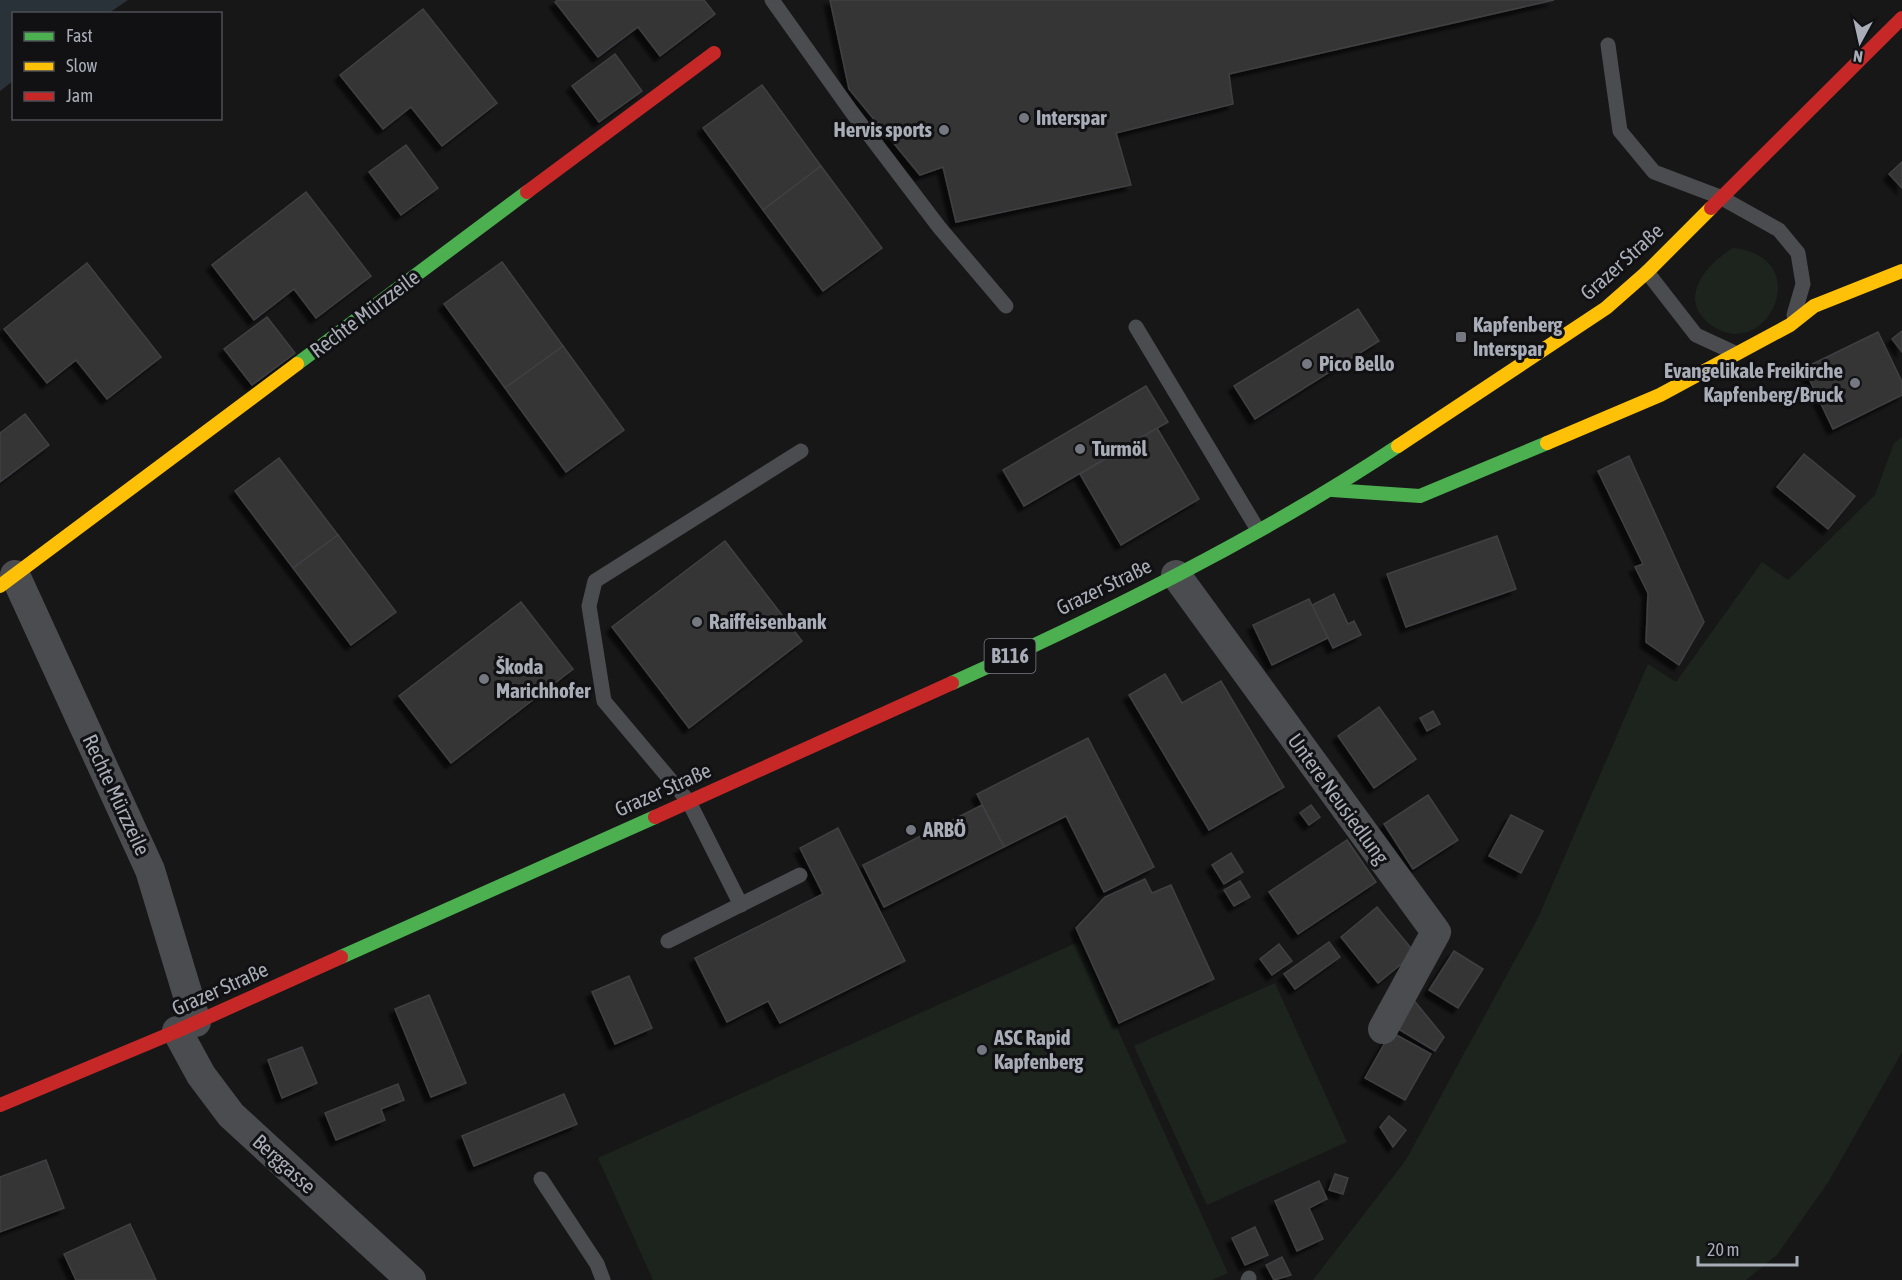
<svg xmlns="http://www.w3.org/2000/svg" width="1902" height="1280" viewBox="0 0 1902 1280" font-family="'Asap Condensed',sans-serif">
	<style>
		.green { fill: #1d241e }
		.water { fill: #2a3239 }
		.building { fill: #353536; stroke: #3f4043; stroke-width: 1.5; filter: url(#shadow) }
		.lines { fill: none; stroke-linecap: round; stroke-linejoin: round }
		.lane { stroke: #4b4c50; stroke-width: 15 }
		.street { stroke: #4b4c50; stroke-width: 30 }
		.fast { stroke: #4caf50; stroke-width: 14 }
		.slow { stroke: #ffc107; stroke-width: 14 }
		.jam { stroke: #c62828; stroke-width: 14 }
		.poi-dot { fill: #757880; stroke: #111113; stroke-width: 2 }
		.labels { text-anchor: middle; stroke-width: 6; stroke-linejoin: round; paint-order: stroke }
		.shield { fill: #111113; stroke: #7b7e86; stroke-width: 1.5 }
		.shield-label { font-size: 20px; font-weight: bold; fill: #a8adb8 }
		.poi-label { font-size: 21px; font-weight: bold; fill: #a8adb8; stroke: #111113; text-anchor: start }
		.street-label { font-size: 21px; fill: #a8adb8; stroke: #111113 }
	</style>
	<defs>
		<filter id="shadow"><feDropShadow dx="-5.5" dy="5.5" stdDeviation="1.5" flood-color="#0009"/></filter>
	</defs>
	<rect width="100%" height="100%" fill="#171717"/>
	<!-- green -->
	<g class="green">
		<path d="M1733,248C1818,257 1766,365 1711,325C1676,299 1706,264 1733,248Z"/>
		<polygon points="1902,437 1902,1052 1829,1181 1777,1255 1746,1280 1313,1280 1406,1160 1538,918 1648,664 1676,682 1762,562 1788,580 1875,495 1894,443"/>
		<polygon points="1078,942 1228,1273 1212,1280 653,1280 598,1158"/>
		<polygon points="1275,983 1347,1142 1207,1205 1134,1046"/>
	</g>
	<!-- water -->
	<polygon class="water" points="0,0 128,0 109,13 14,14 13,81 0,91"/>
	<!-- building -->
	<g class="building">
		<polygon points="558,0 704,0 715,14 660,56 638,27 598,57 555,2"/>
		<polygon points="830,0 1554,0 1229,74 1233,104 1116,133 1131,185 956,222 943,167 920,175 849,89"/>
		<polygon points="423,9 497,103 442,146 411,107 383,129 340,75"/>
		<polygon points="615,54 642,91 599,122 572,86"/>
		<polygon points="762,85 821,166 763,210 703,128"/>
		<polygon points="406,145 438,188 401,215 369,172"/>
		<polygon points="1902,162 1902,188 1889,174"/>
		<polygon points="821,166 882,248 823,291 763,210"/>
		<polygon points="306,192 371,276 316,318 294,289 254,320 212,265"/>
		<polygon points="502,262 563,346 505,388 444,304"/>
		<polygon points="87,263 161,357 107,399 76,360 47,383 4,329"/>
		<polygon points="1358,309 1379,341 1255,419 1234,386"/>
		<polygon points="267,317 295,353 252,385 224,349"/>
		<polygon points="1902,331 1902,352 1892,339"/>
		<polygon points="1878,332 1902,382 1902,395 1833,429 1804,368"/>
		<polygon points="563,346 624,430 566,472 505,388"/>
		<polygon points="1146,386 1168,422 1024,506 1003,470"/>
		<polygon points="25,414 49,445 0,482 0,433"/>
		<polygon points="1157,428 1199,499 1121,545 1080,474"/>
		<polygon points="1804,454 1855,496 1828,529 1777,487"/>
		<polygon points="1629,456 1704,622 1679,665 1646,642 1648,593 1635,567 1643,564 1598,471"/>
		<polygon points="279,458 338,535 293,568 235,491"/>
		<polygon points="338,535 396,612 351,645 293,568"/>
		<polygon points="1497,536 1516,589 1406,627 1387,574"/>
		<polygon points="725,541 802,641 689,728 612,627"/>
		<polygon points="1334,594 1348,624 1354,621 1361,635 1333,648 1312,605"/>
		<polygon points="1309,599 1328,638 1272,665 1253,625"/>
		<polygon points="521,602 573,669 451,763 399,696"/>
		<polygon points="1165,674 1182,703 1221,681 1284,787 1209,830 1129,695"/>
		<polygon points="1379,707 1416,759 1374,788 1338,736"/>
		<polygon points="1433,711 1440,724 1427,731 1420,718"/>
		<polygon points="1088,738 1154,867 1104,892 1066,816 1004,847 977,794"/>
		<polygon points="1428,795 1458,840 1413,869 1384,824"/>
		<polygon points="982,805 1004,847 884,907 863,865"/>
		<polygon points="1311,805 1320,817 1309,825 1300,813"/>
		<polygon points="1511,815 1543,831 1521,873 1489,856"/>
		<polygon points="838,828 905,961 780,1023 768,1001 727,1022 695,958 823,894 800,848"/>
		<polygon points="1347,840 1376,882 1298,934 1269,892"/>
		<polygon points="1231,853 1243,872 1224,884 1212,865"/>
		<polygon points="1145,879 1152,893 1171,885 1214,979 1119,1023 1076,928 1105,897"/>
		<polygon points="1240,881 1250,897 1234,906 1224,890"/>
		<polygon points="1377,907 1415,953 1378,983 1341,937"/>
		<polygon points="1329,942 1340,957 1295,989 1284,974"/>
		<polygon points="1279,944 1292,961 1272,975 1260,959"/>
		<polygon points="1454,951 1483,969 1458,1008 1429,990"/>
		<polygon points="629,976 652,1028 615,1044 592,992"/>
		<polygon points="429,995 466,1083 431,1097 395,1009"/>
		<polygon points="1412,998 1444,1037 1435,1051 1395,1027"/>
		<polygon points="1391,1032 1431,1054 1405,1100 1365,1078"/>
		<polygon points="302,1047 317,1083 282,1098 268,1060"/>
		<polygon points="398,1084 404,1100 381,1109 385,1120 336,1140 325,1113"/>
		<polygon points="564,1094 577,1124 474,1166 462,1136"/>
		<polygon points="1389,1116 1406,1130 1393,1147 1380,1127"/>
		<polygon points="46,1160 64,1208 0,1232 0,1177"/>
		<polygon points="1335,1174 1348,1178 1343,1194 1329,1190"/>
		<polygon points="1319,1181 1327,1199 1309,1208 1323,1239 1297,1251 1275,1201"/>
		<polygon points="130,1224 156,1280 76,1280 64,1254"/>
		<polygon points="1255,1227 1268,1255 1245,1265 1232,1238"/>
		<polygon points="1282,1257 1291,1275 1274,1280 1266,1265"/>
	</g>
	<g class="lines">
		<!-- lane -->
		<g class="lane">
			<polyline points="772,0 851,111 939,227 1006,306"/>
			<polyline points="1608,45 1620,131 1654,172 1720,197 1779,230 1798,253 1803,284 1794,315"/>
			<polyline points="1647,272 1696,335 1735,353"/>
			<polyline points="1136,327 1258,530"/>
			<polyline points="741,905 689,802 604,701 589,606 595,581 801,451"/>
			<polyline points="668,941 800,875"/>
			<polyline points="541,1179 597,1264 603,1280"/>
			<polyline points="1248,1280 1249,1278"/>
		</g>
		<!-- street -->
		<g class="street">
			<polyline points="15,575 150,870 196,1022"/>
			<polyline points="1176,575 1436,932 1383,1029"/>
			<polyline points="177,1031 201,1075 231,1115 411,1280"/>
		</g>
		<!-- fast -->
		<g class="fast">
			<polyline points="297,364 527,192"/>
			<polyline points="1332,490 1420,496 1547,443"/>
			<path d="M952,683C1105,614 1258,539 1398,446"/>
			<polyline points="341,957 655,817"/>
		</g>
		<!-- slow -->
		<g class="slow">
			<polyline points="1547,443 1660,395 1790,325 1814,306 1902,271"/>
			<polyline points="1398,446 1606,308 1647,272 1711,208"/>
			<polyline points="0,586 297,364"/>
		</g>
		<!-- jam -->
		<g class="jam">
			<polyline points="527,192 714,53"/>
			<polyline points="1711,208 1902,18"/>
			<polyline points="655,817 952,683"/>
			<polyline points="0,1105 177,1031 341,957"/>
		</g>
	</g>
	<!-- markers -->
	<g class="poi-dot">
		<circle cx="1024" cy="118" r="6"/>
		<circle cx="944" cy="130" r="6"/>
		<rect x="1455" y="331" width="12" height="12" rx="3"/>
		<circle cx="1307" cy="364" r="6"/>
		<circle cx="1855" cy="383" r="6"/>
		<circle cx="1080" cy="449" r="6"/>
		<circle cx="697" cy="622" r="6"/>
		<circle cx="484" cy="679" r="6"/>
		<circle cx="911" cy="830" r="6"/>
		<circle cx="982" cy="1050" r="6"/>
	</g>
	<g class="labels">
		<!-- shield labels -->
		<rect class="shield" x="984.5" y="639" width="51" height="34" rx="4.5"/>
		<g class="shield-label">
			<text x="1010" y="663">B116</text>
		</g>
		<!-- poi labels -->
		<g class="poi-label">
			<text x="1036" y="125">Interspar</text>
			<text x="932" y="137" text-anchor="end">Hervis sports</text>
			<text x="1473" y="332">Kapfenberg<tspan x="1473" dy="24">Interspar</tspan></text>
			<text x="1319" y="371">Pico Bello</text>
			<text x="1843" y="378" text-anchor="end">Evangelikale Freikirche<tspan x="1843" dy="24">Kapfenberg/Bruck</tspan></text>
			<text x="1092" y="456">Turmöl</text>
			<text x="709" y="629">Raiffeisenbank</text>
			<text x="496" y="674">Škoda<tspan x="496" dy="24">Marichhofer</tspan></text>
			<text x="923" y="837">ARBÖ</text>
			<text x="994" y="1045">ASC Rapid<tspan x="994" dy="24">Kapfenberg</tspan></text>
		</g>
		<!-- street labels -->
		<g class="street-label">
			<text transform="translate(1622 262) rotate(-42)" y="7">Grazer Straße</text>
			<text transform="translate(365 314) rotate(-37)" y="7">Rechte Mürzzeile</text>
			<text transform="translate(1104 587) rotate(-26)" y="7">Grazer Straße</text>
			<text transform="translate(663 790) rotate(-24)" y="7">Grazer Straße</text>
			<text transform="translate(116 795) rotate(65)" y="7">Rechte Mürzzeile</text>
			<text transform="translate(1338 799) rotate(54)" y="7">Untere Neusiedlung</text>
			<text transform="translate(220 989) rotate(-24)" y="7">Grazer Straße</text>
			<text transform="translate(284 1164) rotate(42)" y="7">Berggasse</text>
		</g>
	</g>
	<!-- legend -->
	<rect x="12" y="12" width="210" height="108" fill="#111113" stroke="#4d4f55" stroke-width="1.5"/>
	<rect x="24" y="32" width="30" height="9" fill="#4caf50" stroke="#4d4f55" stroke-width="1.5"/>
	<text x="66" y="42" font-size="18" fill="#a8adb8">Fast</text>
	<rect x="24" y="62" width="30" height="9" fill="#ffc107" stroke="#4d4f55" stroke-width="1.5"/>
	<text x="66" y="72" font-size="18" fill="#a8adb8">Slow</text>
	<rect x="24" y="92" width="30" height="9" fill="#c62828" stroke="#4d4f55" stroke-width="1.5"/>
	<text x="66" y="102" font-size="18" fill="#a8adb8">Jam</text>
	<!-- north arrow -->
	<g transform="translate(1860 42) rotate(188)" stroke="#111113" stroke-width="4.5" paint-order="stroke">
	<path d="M0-4.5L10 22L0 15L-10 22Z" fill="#a8adb8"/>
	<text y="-9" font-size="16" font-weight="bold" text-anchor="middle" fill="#a8adb8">N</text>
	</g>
	<!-- scale -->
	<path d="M1698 1256v9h99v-9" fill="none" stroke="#a8adb8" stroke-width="3"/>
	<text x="1707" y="1256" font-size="18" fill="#a8adb8" stroke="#111113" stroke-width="4.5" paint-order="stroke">20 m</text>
</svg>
